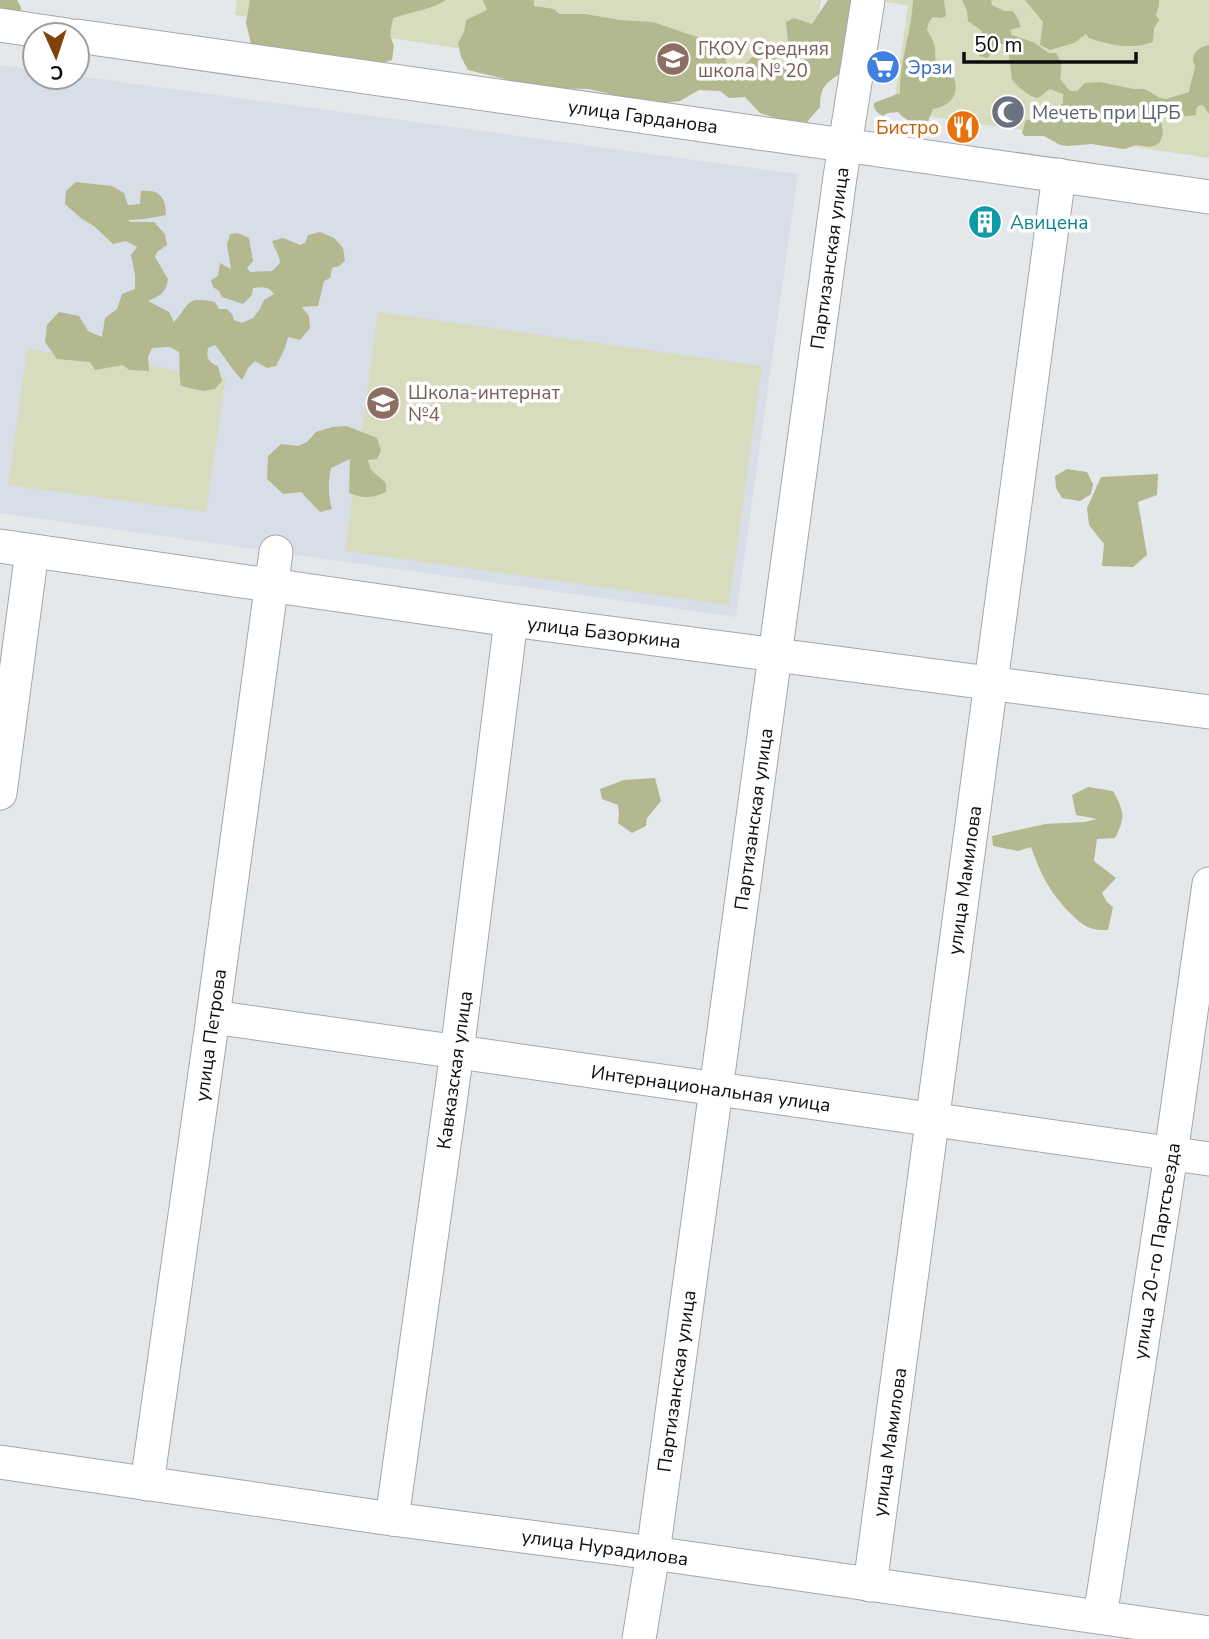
<svg xmlns="http://www.w3.org/2000/svg" width="1209" height="1639" viewBox="0 0 1209 1639" font-family="'Nunito Sans',sans-serif">
	<style>
		.built { fill: #d8dee8 }
		.green { fill: #d8dcbf }
		.forest { fill: #b3b88e }
		.lines { fill: none; stroke-linecap: round; stroke-linejoin: round }
		.minor-casing { stroke: #a4a7aa; stroke-width: 35 }
		.minor { stroke: #fff; stroke-width: 33 }
		.labels { text-anchor: middle; stroke-width: 7; stroke-linejoin: round; paint-order: stroke }
		.education-label { font-size: 19px; fill: #785e54; stroke: #fff; text-anchor: start }
		.shop-label { font-size: 19px; fill: #366cbe; stroke: #fff; text-anchor: start }
		.worship-label { font-size: 19px; fill: #5b616d; stroke: #fff; text-anchor: start }
		.street-label { font-size: 19px; fill: #0d0d0e; stroke: #fff }
		.food-label { font-size: 19px; fill: #c56008; stroke: #fff; text-anchor: end }
		.culture-label { font-size: 19px; fill: #0d838f; stroke: #fff; text-anchor: start }
	</style>
	<rect width="100%" height="100%" fill="#e5e8eb"/>
	<!-- built -->
	<polygon class="built" points="0,65 35,70 35,77 77,77 77,76 798,174 736,617 0,513"/>
	<!-- green -->
	<g class="green">
		<polygon points="237,0 821,0 806,100 235,15"/>
		<polygon points="876,0 1209,0 1209,158 893,111 908,6"/>
		<polygon points="378,312 762,366 729,605 345,551"/>
		<polygon points="27,349 226,377 206,512 8,485"/>
	</g>
	<!-- forest -->
	<g class="forest">
		<polygon points="0,0 17,0 21,7 19,20 0,21"/>
		<path d="M250,0H446C430,10 411,12 393,18L390,35L394,46L392,60L376,65L252,48L246,23Z"/>
		<path d="M483,0H534V6L554,9L559,14H585L620,20L653,22L700,38L713,49L725,53L726,67L733,76L745,65L762,46L774,58L789,66L805,59L804,49L788,43L786,22L794,18L812,24L828,0H859L846,70C828,82 820,84 820,107L807,122L779,119L760,113L745,97L729,98L720,91L699,90L680,101L653,104L589,89L541,88L468,70L461,57L458,43L464,32L466,20L487,10Z"/>
		<path d="M913,0H944L946,16L942,18L933,17L929,22L927,30C934,40 936,48 935,59C960,70 966,104 933,109L928,121C913,122 908,123 898,112L888,113L883,116C878,113 873,110 874,103L900,93C899,62 912,31 913,0Z"/>
		<path d="M962,0H991L992,5L1004,11H1013L1018,19L1021,27L1010,30L1012,35L1033,42L1049,53H1056C1062,62 1062,69 1060,79L1070,91H1077L1085,83L1100,82L1134,89H1145L1160,98L1166,99L1189,92C1190,85 1194,73 1195,67C1195,65 1194,63 1193,61C1193,51 1200,47 1209,45V114L1203,105L1198,106L1196,109V115C1187,116 1170,118 1162,114L1161,119L1163,134L1160,142L1156,145L1150,147L1137,145L1124,149L1091,144L1068,146L1060,145L1044,136H1025L1022,133L1026,120C1032,119 1039,121 1045,120C1054,118 1057,107 1063,103V94L1050,89L1038,98C1027,96 1020,88 1012,80L1008,48L1003,44H996L988,58L979,56L982,31L968,21L967,11Z"/>
		<path d="M1025,0H1159V5L1156,15L1159,20L1154,28L1153,42C1132,50 1110,45 1089,38L1086,34L1074,43L1050,50L1040,45L1043,22Z"/>
		<path d="M76,182L112,186L124,193L128,205L140,204L141,191C159,189 166,197 166,215L145,219L128,220L130,222H154L165,234L167,245L157,252L155,257L168,279C165,294 161,295 148,301L169,312L174,322C191,304 184,296 215,302L219,309H227L232,314L234,320L242,323L253,318L260,309L264,300L274,294C269,286 261,287 253,288L252,295L243,304L222,297L219,291L213,287L211,280L218,276L220,263L231,269L227,245L230,234L238,233L249,238L253,261L247,268L250,272L272,271L280,263C280,255 274,249 272,241L283,238L300,245L305,243L308,235L320,232L334,238L343,248L345,261L339,266L332,268L330,278L324,281L318,306L302,307L309,316L310,328L300,340L288,337L285,348L276,366L267,368L255,361L248,368L242,380C232,370 225,357 215,345L208,348C206,358 208,362 218,366L222,381L215,389L203,391L181,386C179,374 180,364 179,352L170,347L152,348L148,357L149,371L129,370L123,365L95,370L90,362L57,359L45,342L47,325L59,312L79,316L88,331L102,337L105,318L117,309L122,294L135,289V275L131,255L137,247L126,241L113,244L94,226L82,219L65,204L66,191Z"/>
		<path d="M347,426L377,438L381,451L377,459L368,460L371,470L386,483V492C372,498 363,499 349,493L350,459L331,468C328,483 328,495 332,509L320,512L301,492L283,494L267,479L268,456L281,444L298,446L307,442L316,432L332,427Z"/>
		<polygon points="1067,469 1087,472 1093,484 1091,494 1080,501 1062,498 1056,488 1055,476"/>
		<polygon points="1158,474 1157,495 1138,502 1147,555 1133,567 1102,566 1104,544 1089,525 1087,508 1101,477"/>
		<polygon points="655,778 661,801 647,818 646,826 632,833 618,823 619,814 618,805 602,799 600,789 624,780"/>
		<path d="M1088,787L1113,791C1124,811 1126,817 1115,838L1097,839L1094,861L1116,878L1102,893L1107,902L1113,907L1108,930C1087,931 1080,923 1066,909C1048,889 1040,872 1031,847L1018,851L993,846L992,836L1045,824L1085,822L1097,819L1076,815L1072,795Z"/>
	</g>
	<g class="lines">
		<!-- minor casing -->
		<g class="minor-casing">
			<g id="minor">
				<polyline points="0,25 67,35"/>
				<polyline points="77,36 1209,197"/>
				<polyline points="0,546 511,620 1209,712"/>
				<polyline points="0,793 32,551"/>
				<polyline points="213,1017 1209,1159"/>
				<polyline points="0,1462 392,1519 653,1553 1209,1633"/>
				<polyline points="147,1484 213,1017 276,552"/>
				<polyline points="392,1519 457,1052 511,620"/>
				<polyline points="870,1585 1059,175"/>
				<polyline points="1100,1617 1171,1154 1209,884"/>
				<polyline points="639,1639 653,1553 840,177 868,0"/>
			</g>
		</g>
		<!-- minor -->
		<use href="#minor" class="minor"/>
	</g>
	<!-- icons -->
	<defs>
		<g id="school-disc" transform="scale(1.75)"><circle r="9.5" fill="#8d6e63" stroke="#fff"/><path d="M0-5L7-2L0 1L-7-2ZM-4 1L0 2.5L4 1V4Q0 6-4 4Z" fill="#fff"/></g>
		<g id="supermarket-disc" transform="scale(1.75)"><circle r="9.5" fill="#3f7fe0" stroke="#fff"/><path d="M-6-5.5h2.5l.6 2H6L4.5 2H-2.5L-4.4-4H-6ZM-1.5 3.2a1.3 1.3 0 1 0 .1 0ZM3 3.2a1.3 1.3 0 1 0 .1 0Z" fill="#fff"/></g>
		<g id="mosque-disc" transform="scale(1.75)"><circle r="9.5" fill="#6b7280" stroke="#fff"/><path d="M3.5-4.9A6 6 0 1 0 3.5 4.9A5 5 0 1 1 3.5-4.9Z" fill="#fff"/></g>
		<g id="restaurant-disc" transform="scale(1.75)"><circle r="9.5" fill="#e8710a" stroke="#fff"/><path d="M-5-6h1v4h1v-4h1v4h1v-4h1v5L-1.5 .5V6h-2V.5L-5-1ZM5-6V6H3V1.5H1.5Q1.5-4 5-6Z" fill="#fff"/></g>
		<g id="building-disc" transform="scale(1.75)"><circle r="9.5" fill="#0f9aa8" stroke="#fff"/><path d="M-4-6H4V6H1V3H-1V6H-4ZM-2.5-4.3h1.7v1.8h-1.7ZM.8-4.3h1.7v1.8H.8ZM-2.5-1h1.7V.8h-1.7ZM.8-1h1.7V.8H.8Z" fill="#fff"/></g>
	</defs>
	<g fill-rule="evenodd">
		<use href="#school-disc" x="673" y="59"/>
		<use href="#supermarket-disc" x="883" y="67"/>
		<use href="#mosque-disc" x="1008" y="112"/>
		<use href="#restaurant-disc" x="963" y="127"/>
		<use href="#building-disc" x="985" y="222"/>
		<use href="#school-disc" x="383" y="403"/>
	</g>
	<g class="labels">
		<!-- education labels -->
		<g class="education-label">
			<text x="698" y="55">ГКОУ Средняя<tspan x="698" dy="22">школа № 20</tspan></text>
			<text x="408" y="399">Школа-интернат<tspan x="408" dy="22">№4</tspan></text>
		</g>
		<!-- shop labels -->
		<g class="shop-label">
			<text x="908" y="74">Эрзи</text>
		</g>
		<!-- worship labels -->
		<g class="worship-label">
			<text x="1032" y="119">Мечеть при ЦРБ</text>
		</g>
		<!-- street labels -->
		<g class="street-label">
			<text transform="translate(643 116) rotate(8)" y="7">улица Гарданова</text>
			<text transform="translate(829 258) rotate(-82)" y="7">Партизанская улица</text>
			<text transform="translate(604 632) rotate(7)" y="7">улица Базоркина</text>
			<text transform="translate(753 819) rotate(-82)" y="7">Партизанская улица</text>
			<text transform="translate(964 880) rotate(-82)" y="7">улица Мамилова</text>
			<text transform="translate(210 1035) rotate(-82)" y="7">улица Петрова</text>
			<text transform="translate(454 1070) rotate(-82)" y="7">Кавказская улица</text>
			<text transform="translate(711 1088) rotate(8)" y="7">Интернациональная улица</text>
			<text transform="translate(1156 1251) rotate(-81)" y="7">улица 20-го Партсъезда</text>
			<text transform="translate(676 1381) rotate(-82)" y="7">Партизанская улица</text>
			<text transform="translate(889 1442) rotate(-82)" y="7">улица Мамилова</text>
			<text transform="translate(605 1547) rotate(8)" y="7">улица Нурадилова</text>
		</g>
		<!-- food labels -->
		<g class="food-label">
			<text x="939" y="134">Бистро</text>
		</g>
		<!-- culture labels -->
		<g class="culture-label">
			<text x="1010" y="229">Авицена</text>
		</g>
	</g>
	<!-- north arrow -->
	<g transform="translate(56 56) rotate(177)"><circle r="33" fill="#ffffff" stroke="#9e9e9f" stroke-width="2"/>
	<path d="M0-5L12 26L0 18L-12 26Z" fill="#824207"/>
	<text y="-10" font-size="19" font-weight="bold" text-anchor="middle" fill="#0d0d0e">С</text>
	</g>
	<!-- scale -->
	<path d="M964 52v10h172v-10" fill="none" stroke="#0d0d0e" stroke-width="3.5"/>
	<text x="974" y="52" font-size="21" fill="#0d0d0e" stroke="#ffffff" stroke-width="5" paint-order="stroke">50 m</text>
</svg>
